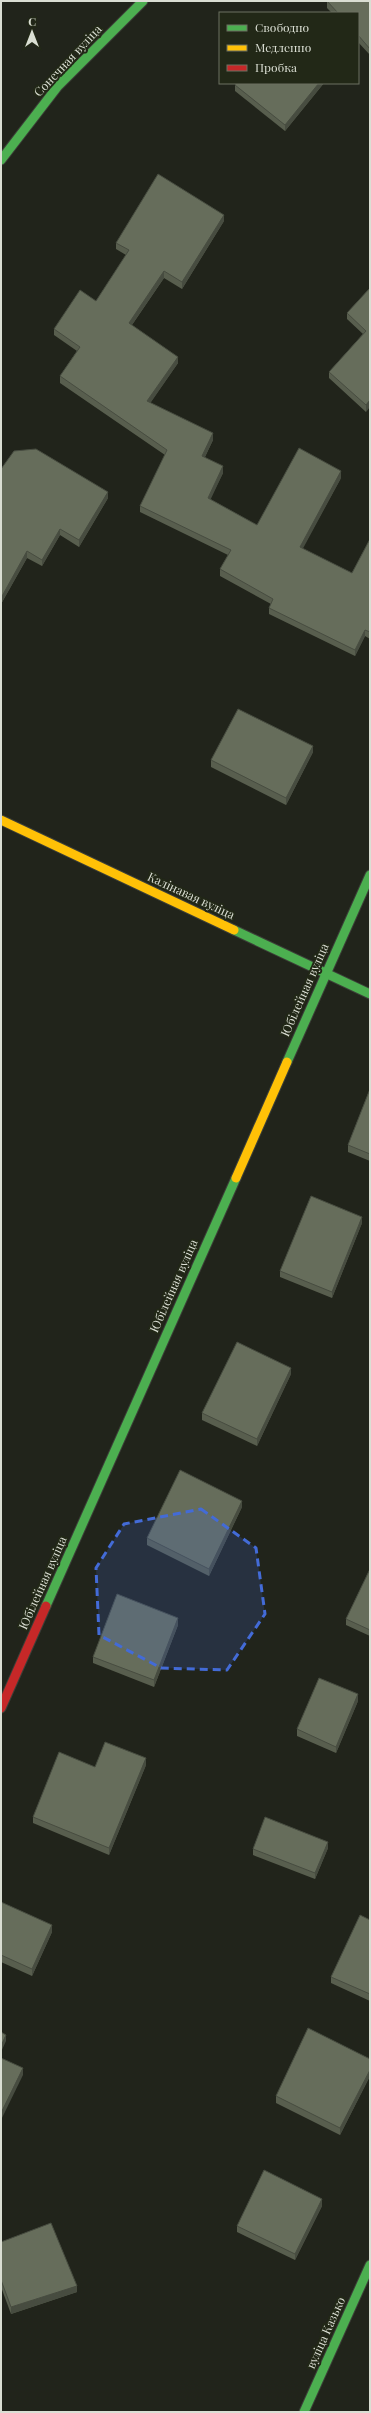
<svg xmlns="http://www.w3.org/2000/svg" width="371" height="2413" viewBox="0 0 371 2413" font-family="'Playfair Display',serif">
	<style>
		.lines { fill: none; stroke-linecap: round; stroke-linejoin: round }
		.fast-casing { stroke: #3c3f38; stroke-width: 11 }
		.slow-casing { stroke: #3c3f38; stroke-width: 11 }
		.jam-casing { stroke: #3c3f38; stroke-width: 11 }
		.fast { stroke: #4caf50; stroke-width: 9 }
		.slow { stroke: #ffc107; stroke-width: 9 }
		.jam { stroke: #c62828; stroke-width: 9 }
		.wall { fill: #585e4e }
		.shaded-wall { fill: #474c40 }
		.building { fill: #666d5b; stroke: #474c40 }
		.marked { fill: #436bd7; fill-opacity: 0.2; stroke: #436bd7; stroke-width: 3; stroke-dasharray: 8 5; stroke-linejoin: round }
		.labels { text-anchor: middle; stroke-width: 4; stroke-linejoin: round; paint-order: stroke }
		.street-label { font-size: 12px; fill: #daded3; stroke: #222817 }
	</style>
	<rect width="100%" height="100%" fill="#21241b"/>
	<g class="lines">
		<!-- fast casing -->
		<g class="fast-casing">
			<g id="fast">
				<polyline points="1,160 58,86 143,1"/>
				<polyline points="234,930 370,994"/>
				<polyline points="287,1062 370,875"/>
				<polyline points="46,1606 236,1178"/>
				<polyline points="304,2412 370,2265"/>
			</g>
		</g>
		<!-- slow casing -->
		<g class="slow-casing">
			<g id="slow">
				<polyline points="1,820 234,930"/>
				<polyline points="236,1178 287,1062"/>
			</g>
		</g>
		<!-- jam casing -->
		<g class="jam-casing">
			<polyline id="jam" points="1,1708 46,1606"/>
		</g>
		<!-- fast -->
		<use href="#fast" class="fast"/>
		<!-- slow -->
		<use href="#slow" class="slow"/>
		<!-- jam -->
		<use href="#jam" class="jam"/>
	</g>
	<!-- wall -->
	<g class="wall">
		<polygon points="327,1 370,1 370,55 358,42 358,13 332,13 327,8"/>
		<polygon points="237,83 324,83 285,131 235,91 235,85"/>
		<polygon points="224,221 182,289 164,278 132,325 178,363 150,403 213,440 205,457 223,473 210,499 257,525 341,478 302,549 352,573 370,539 370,639 365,636 355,656 269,614 269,608 271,604 220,576 220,569 228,555 140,512 140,506 165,455 60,383 60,376 77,351 54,335 54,329 96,301 126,255 116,249 116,243"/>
		<polygon points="370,288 366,412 329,378 329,372 363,334 347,319 347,313"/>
		<polygon points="1,469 108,498 79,547 60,535 42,566 27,558 1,604"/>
		<polygon points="313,752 286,805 211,767 211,760"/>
		<polygon points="370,1089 370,1161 348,1152 348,1145"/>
		<polygon points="362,1223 332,1298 280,1277 280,1271"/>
		<polygon points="291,1374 257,1446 202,1420 202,1413"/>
		<polygon points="242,1507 209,1576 147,1545 147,1538"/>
		<polygon points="370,1569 370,1636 346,1625 346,1619"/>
		<polygon points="178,1625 154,1687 93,1663 93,1657"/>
		<polygon points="358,1701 336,1753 297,1736 297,1729"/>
		<polygon points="146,1765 109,1855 33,1823 33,1817"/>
		<polygon points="328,1848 315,1879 253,1855 253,1849"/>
		<polygon points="1,1902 52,1932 32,1976 1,1962"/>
		<polygon points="370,1920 370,2001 331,1983 331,1977"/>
		<polygon points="370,2059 370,2076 340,2135 276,2103 276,2096"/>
		<polygon points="322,2206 295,2260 237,2232 237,2226"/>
		<polygon points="1,2242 77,2292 11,2314 1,2287"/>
	</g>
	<!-- shaded-wall -->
	<g class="shaded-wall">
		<polygon points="319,83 324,83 285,131 285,125"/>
		<polygon points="224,215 224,221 182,289 182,282"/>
		<polygon points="164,271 164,278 129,329 129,323"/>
		<polygon points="178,357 178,363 147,408 147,401"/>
		<polygon points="370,400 370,407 366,412 366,405"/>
		<polygon points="213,433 213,440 202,463 202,456"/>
		<polygon points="223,466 223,473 208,505 208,498"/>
		<polygon points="341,471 341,478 300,554 300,547"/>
		<polygon points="108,492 108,498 79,547 79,540"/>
		<polygon points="60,529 60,535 42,566 42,560"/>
		<polygon points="27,551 27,558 1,604 1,598"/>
		<polygon points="365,630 365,636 355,656 355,650"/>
		<polygon points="313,746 313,752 286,805 286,798"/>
		<polygon points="362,1217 362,1223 332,1298 332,1292"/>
		<polygon points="291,1368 291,1374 257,1446 257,1439"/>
		<polygon points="242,1501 242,1507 209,1576 209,1569"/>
		<polygon points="178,1618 178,1625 154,1687 154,1680"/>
		<polygon points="358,1694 358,1701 336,1753 336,1747"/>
		<polygon points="146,1758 146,1765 109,1855 109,1848"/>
		<polygon points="328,1842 328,1848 315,1879 315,1873"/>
		<polygon points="52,1925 52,1932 32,1976 32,1969"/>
		<polygon points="6,2035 6,2041 1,2052 1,2046"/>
		<polygon points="23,2068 23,2075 1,2120 1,2113"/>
		<polygon points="370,2070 370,2076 340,2135 340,2128"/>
		<polygon points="322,2199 322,2206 295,2260 295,2254"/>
		<polygon points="77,2286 77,2292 11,2314 11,2307"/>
	</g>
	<!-- building -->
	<g class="building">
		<polygon points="327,1 370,1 370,49 358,35 358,13 338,13"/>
		<polygon points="237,83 319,83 285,125 235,85"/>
		<polygon points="158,174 224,215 182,282 164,271 129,323 178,357 147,401 213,433 202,456 223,466 208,498 257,525 299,448 341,471 300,547 352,573 370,539 370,632 365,630 355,650 269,608 273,599 220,569 231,550 140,506 167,450 60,376 80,347 54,329 80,290 96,301 129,250 116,243"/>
		<polygon points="370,288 370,400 366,405 329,372 366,331 347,313"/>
		<polygon points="36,449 108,492 79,540 60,529 42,560 27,551 1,598 1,469 14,451"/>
		<polygon points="238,709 313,746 286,798 211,760"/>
		<polygon points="370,1089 370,1154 348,1145"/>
		<polygon points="311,1196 362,1217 332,1292 280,1271"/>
		<polygon points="237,1342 291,1368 257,1439 202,1413"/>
		<polygon points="180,1470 242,1501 209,1569 147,1538"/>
		<polygon points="370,1569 370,1630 346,1619"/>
		<polygon points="117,1594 178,1618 154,1680 93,1657"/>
		<polygon points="319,1678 358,1694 336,1747 297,1729"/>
		<polygon points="105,1742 146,1758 109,1848 33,1817 59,1752 95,1767"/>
		<polygon points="265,1817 328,1842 315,1873 253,1849"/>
		<polygon points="1,1902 52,1925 32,1969 1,1955"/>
		<polygon points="360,1915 370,1920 370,1994 331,1977"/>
		<polygon points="308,2028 370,2059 370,2070 340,2128 276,2096"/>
		<polygon points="1,2032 6,2035 1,2046"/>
		<polygon points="1,2058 23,2068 1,2113"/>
		<polygon points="264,2170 322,2199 295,2254 237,2226"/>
		<polygon points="51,2223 77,2286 11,2307 1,2280 1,2242"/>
	</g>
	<!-- marked area -->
	<path class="marked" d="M201,1509L256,1548L265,1614L227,1670L161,1668L99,1635L96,1568L124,1524Z"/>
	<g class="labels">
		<!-- street labels -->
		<g class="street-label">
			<text transform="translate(68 61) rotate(-47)" y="4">Сонечная вуліца</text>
			<text transform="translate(191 896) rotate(25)" y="4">Калінавая вуліца</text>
			<text transform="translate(305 990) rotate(-66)" y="4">Юбілейная вуліца</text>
			<text transform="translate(174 1286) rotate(-66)" y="4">Юбілейная вуліца</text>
			<text transform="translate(43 1583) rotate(-66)" y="4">Юбілейная вуліца</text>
			<text transform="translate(326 2333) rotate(-66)" y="4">вуліца Казько</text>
		</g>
	</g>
	<!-- border -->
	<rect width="371" height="2413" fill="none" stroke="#daded3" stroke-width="4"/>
	<!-- legend -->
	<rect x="219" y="12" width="140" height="72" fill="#222817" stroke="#6c7162"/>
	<rect x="227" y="25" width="20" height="6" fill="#4caf50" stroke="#6c7162"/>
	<text x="255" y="32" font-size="12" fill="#daded3">Свободно</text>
	<rect x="227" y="45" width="20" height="6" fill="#ffc107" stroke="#6c7162"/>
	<text x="255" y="52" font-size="12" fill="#daded3">Медленно</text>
	<rect x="227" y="65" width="20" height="6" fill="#c62828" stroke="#6c7162"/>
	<text x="255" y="72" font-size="12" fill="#daded3">Пробка</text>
	<!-- north arrow -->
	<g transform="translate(32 32)" stroke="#222817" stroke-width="3" paint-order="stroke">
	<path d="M0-3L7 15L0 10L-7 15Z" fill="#daded3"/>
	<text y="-6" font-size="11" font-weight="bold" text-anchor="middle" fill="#daded3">С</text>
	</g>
</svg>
